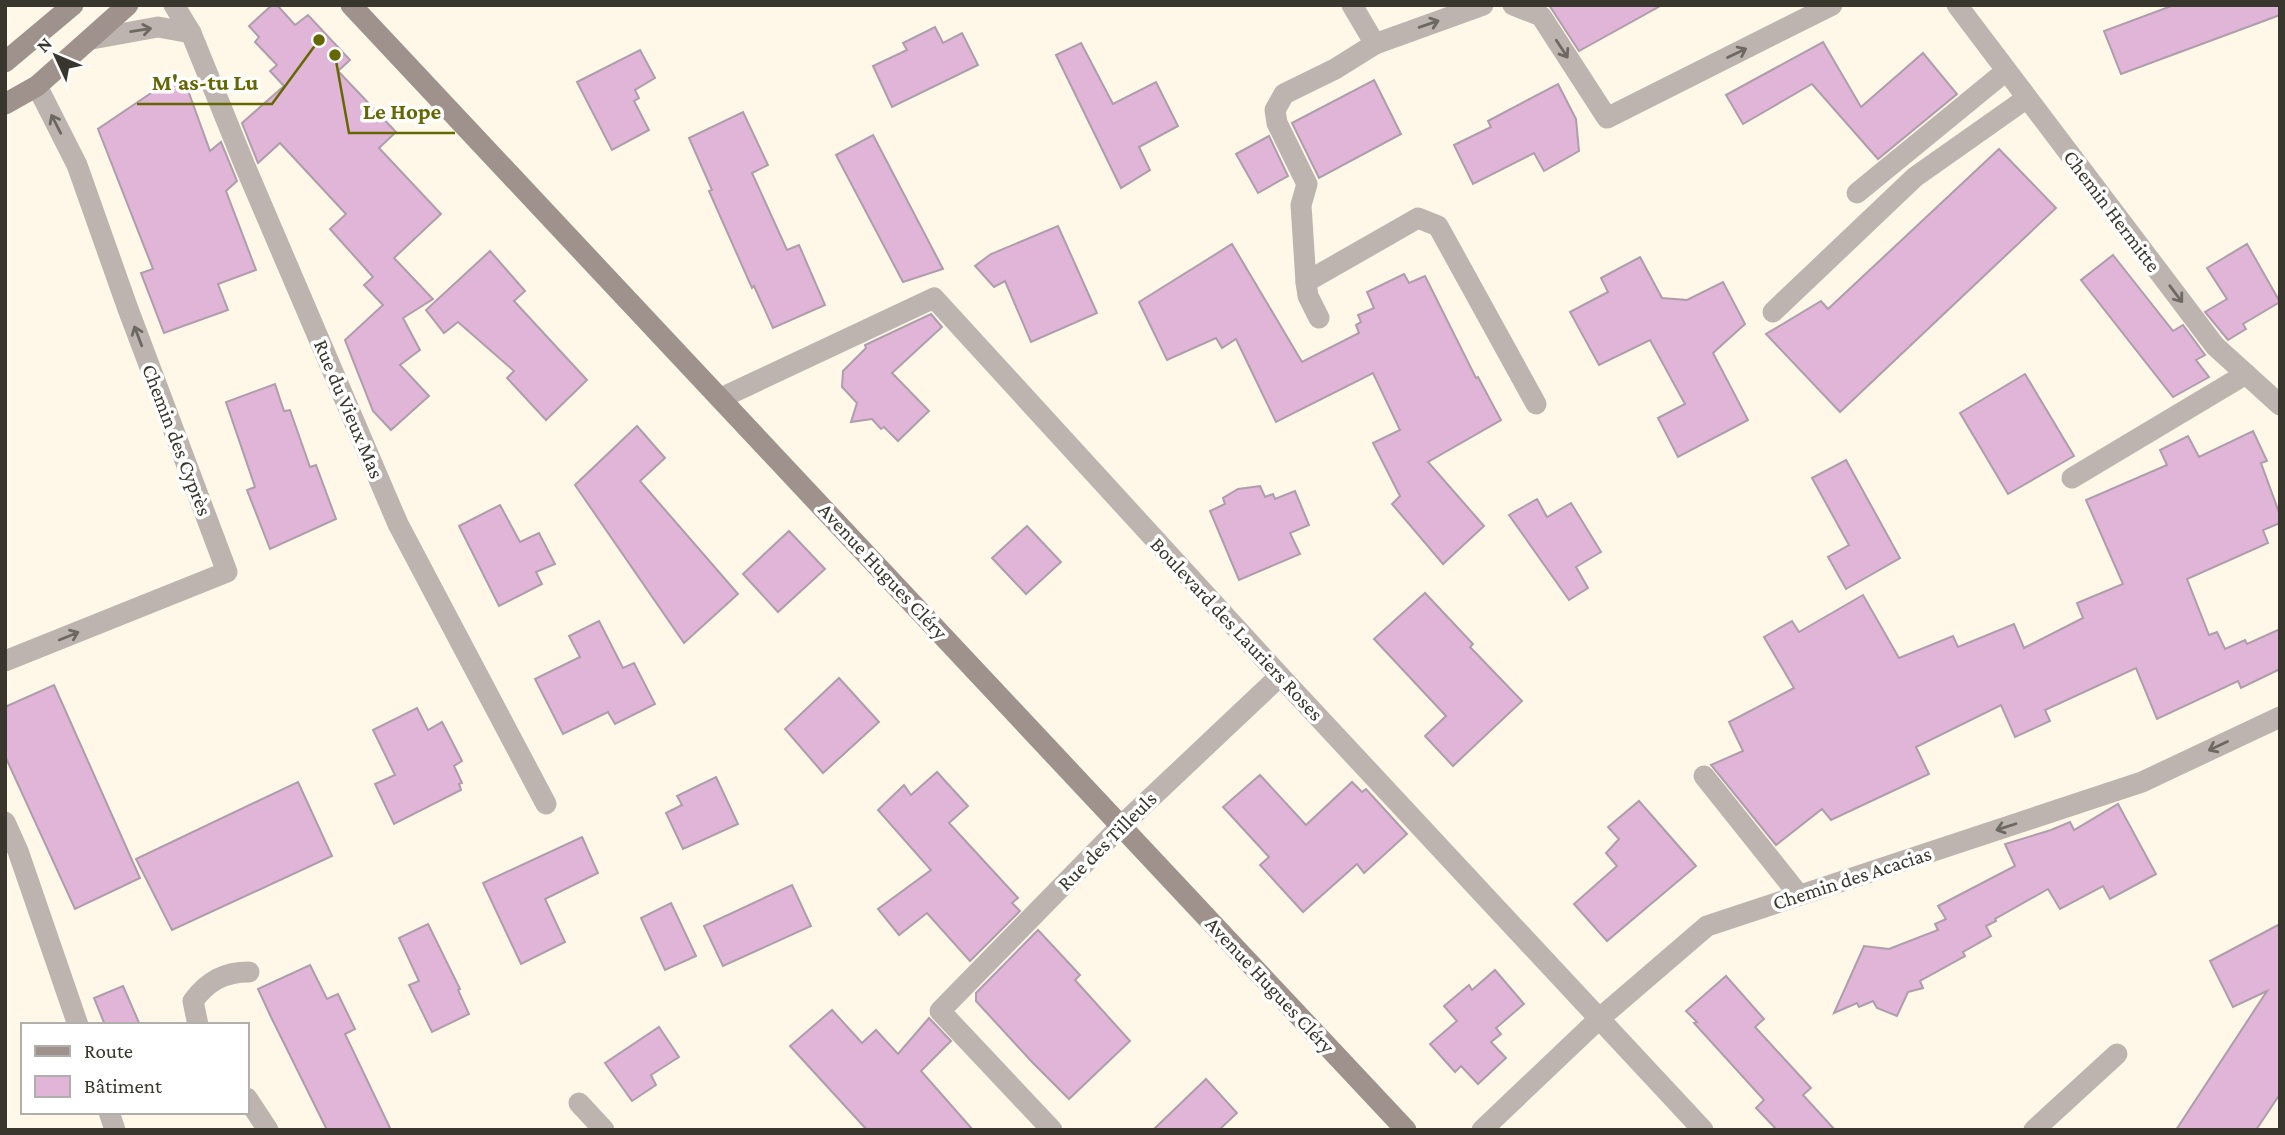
<svg xmlns="http://www.w3.org/2000/svg" width="2285" height="1135" viewBox="0 0 2285 1135" font-family="'Crimson Pro',serif">
	<style>
		.building { fill: #e0b5d7; stroke: #ae9daa; stroke-width: 2 }
		.lines { fill: none; stroke-linecap: round; stroke-linejoin: round }
		.lane { stroke: #bdb4b0; stroke-width: 21 }
		.street { stroke: #bdb4b0; stroke-width: 21 }
		.secondary { stroke: #9f928d; stroke-width: 21 }
		.oneway { stroke: #6e6862 }
		.labels { text-anchor: middle; stroke-width: 7; stroke-linejoin: round; paint-order: stroke }
		.street-label { font-size: 21px; fill: #39362e; stroke: #fff }
		.leader { fill: none; stroke: #646702; stroke-width: 2.5 }
		.callout-dot { fill: #646702; stroke: #fff; stroke-width: 2.5 }
		.callout-label { font-size: 23px; text-anchor: middle; font-weight: bold; fill: #646702; stroke: #fff; stroke-width: 7; stroke-linejoin: round; paint-order: stroke }
	</style>
	<rect width="100%" height="100%" fill="#fff8e9"/>
	<!-- building -->
	<g class="building">
		<polygon points="272,5 277,5 295,25 308,15 350,60 338,71 396,132 379,148 441,214 394,258 433,299 403,318 420,350 400,365 429,396 391,430 373,411 345,340 383,305 364,285 373,277 330,229 346,214 280,143 258,163 242,123 284,86 270,71 277,65 255,42 259,37 249,26"/>
		<polygon points="1549,5 1662,5 1579,51"/>
		<polygon points="2174,5 2280,5 2280,15 2121,74 2104,31"/>
		<polygon points="935,27 943,43 962,33 978,65 892,107 873,66 907,50 903,43"/>
		<polygon points="1823,42 1861,107 1923,53 1957,94 1878,159 1812,84 1743,124 1726,95"/>
		<polygon points="1081,43 1113,104 1156,82 1178,126 1139,147 1150,170 1121,188 1056,55"/>
		<polygon points="640,50 655,78 635,90 639,98 634,101 649,130 612,150 577,82"/>
		<polygon points="1374,80 1401,134 1319,178 1292,123"/>
		<polygon points="185,82 210,151 221,142 237,181 226,191 256,270 218,284 228,310 164,333 141,273 153,269 98,129 166,83"/>
		<polygon points="1558,84 1576,119 1579,151 1544,171 1534,153 1473,184 1454,145 1491,127 1488,121"/>
		<polygon points="743,112 768,165 752,173 787,250 799,245 825,305 773,328 754,286 752,288 709,191 712,190 689,138"/>
		<polygon points="873,135 943,269 903,282 836,155"/>
		<polygon points="1269,136 1288,176 1258,193 1236,154"/>
		<polygon points="1999,149 2056,208 1840,412 1766,334 1821,301 1828,309"/>
		<polygon points="1058,226 1097,313 1031,342 1005,281 994,287 975,266 991,254"/>
		<polygon points="1232,244 1302,362 1359,333 1356,325 1361,322 1358,315 1374,308 1367,292 1404,274 1409,283 1425,276 1476,378 1478,377 1501,420 1428,462 1484,526 1443,564 1392,504 1400,496 1373,443 1400,430 1373,373 1276,422 1236,339 1222,348 1216,338 1167,360 1139,302"/>
		<polygon points="2247,244 2280,302 2243,324 2246,329 2228,340 2205,312 2227,299 2207,268"/>
		<polygon points="490,251 525,291 514,301 587,380 546,420 507,378 514,371 458,322 444,333 426,310"/>
		<polygon points="2113,255 2173,331 2183,325 2205,355 2196,360 2209,377 2173,397 2081,280"/>
		<polygon points="1640,257 1662,298 1687,300 1723,282 1745,324 1713,353 1748,420 1678,457 1658,418 1685,404 1650,340 1599,365 1570,312 1608,292 1601,278"/>
		<polygon points="931,314 942,327 892,373 929,411 898,441 884,427 881,429 872,419 851,422 857,403 842,387 843,371 866,348 865,345"/>
		<polygon points="2025,374 2074,456 2008,494 1960,413"/>
		<polygon points="275,384 284,411 290,410 310,467 316,465 336,519 270,549 247,490 255,487 226,402"/>
		<polygon points="637,426 665,458 640,481 738,594 684,643 575,485"/>
		<polygon points="2253,431 2267,461 2261,463 2280,515 2280,523 2263,530 2268,543 2187,579 2209,635 2217,632 2225,649 2245,640 2247,644 2280,629 2280,669 2241,688 2238,681 2157,719 2136,668 2045,710 2050,721 2015,737 2001,705 1916,747 1929,774 1831,820 1822,809 1776,845 1711,765 1743,751 1729,722 1794,688 1764,637 1792,621 1799,632 1863,595 1899,658 1953,636 1958,647 2014,624 2024,648 2083,618 2077,603 2123,584 2086,500 2167,465 2160,450 2188,436 2199,457"/>
		<polygon points="1846,460 1900,558 1846,589 1828,557 1849,545 1812,478"/>
		<polygon points="1260,486 1265,497 1273,494 1275,499 1295,491 1309,525 1290,533 1300,554 1239,580 1210,511 1225,504 1223,498 1238,489"/>
		<polygon points="1537,499 1547,517 1571,503 1601,552 1576,567 1588,588 1569,600 1509,515"/>
		<polygon points="500,505 520,542 539,533 555,564 536,572 542,584 499,606 459,526"/>
		<polygon points="1027,526 1061,562 1026,594 992,558"/>
		<polygon points="789,531 825,569 778,612 743,574"/>
		<polygon points="1425,593 1473,644 1470,647 1522,701 1453,766 1425,736 1446,716 1374,639"/>
		<polygon points="599,621 623,668 634,663 655,704 615,724 608,712 563,734 535,679 580,657 569,636"/>
		<polygon points="839,678 879,722 823,773 785,729"/>
		<polygon points="54,685 140,878 75,909 5,756 5,707"/>
		<polygon points="417,708 428,730 442,722 462,761 454,766 462,783 459,784 461,790 394,824 375,784 395,775 373,730"/>
		<polygon points="937,772 968,806 949,823 1018,898 1012,903 1020,911 970,961 927,913 899,935 878,909 931,870 878,810 904,785 911,795"/>
		<polygon points="1260,775 1306,825 1352,782 1362,792 1366,789 1407,834 1364,873 1357,864 1303,912 1260,865 1269,857 1223,807"/>
		<polygon points="716,777 738,824 683,849 666,813 682,805 677,796"/>
		<polygon points="298,782 332,856 172,930 136,859"/>
		<polygon points="1639,801 1696,866 1607,941 1574,904 1617,866 1606,853 1619,839 1608,827"/>
		<polygon points="2118,804 2156,874 2110,899 2103,886 2060,909 2048,889 1995,919 1996,921 1986,926 1991,936 1963,952 1965,956 1920,981 1923,988 1908,992 1897,1016 1877,1008 1873,1001 1859,1007 1857,1003 1834,1013 1864,946 1889,949 1938,930 1935,924 1946,919 1938,906 2015,866 2005,844 2051,830 2070,822 2074,830"/>
		<polygon points="582,837 598,873 545,899 565,942 521,964 483,883"/>
		<polygon points="792,885 811,926 723,966 704,926"/>
		<polygon points="671,903 696,956 665,970 641,918"/>
		<polygon points="428,924 460,989 458,990 469,1014 432,1032 409,985 419,981 399,938"/>
		<polygon points="2280,924 2280,1094 2256,1130 2176,1130 2267,991 2233,1007 2210,961"/>
		<polygon points="1038,930 1080,975 1075,980 1130,1041 1069,1099 1032,1062 976,1001 976,993"/>
		<polygon points="310,965 327,999 338,994 355,1029 345,1034 391,1130 327,1130 271,1017 258,989"/>
		<polygon points="1495,970 1524,1004 1496,1028 1501,1034 1491,1042 1506,1058 1478,1084 1461,1066 1455,1072 1430,1044 1457,1021 1444,1006 1469,985 1472,990"/>
		<polygon points="1726,976 1764,1019 1755,1027 1811,1088 1803,1095 1835,1130 1777,1130 1756,1108 1764,1100 1694,1023 1697,1022 1686,1011"/>
		<polygon points="123,986 140,1025 105,1025 94,998"/>
		<polygon points="832,1010 862,1043 876,1030 898,1054 929,1018 951,1041 921,1071 973,1130 867,1130 790,1046"/>
		<polygon points="659,1027 679,1057 651,1075 656,1085 632,1101 605,1063"/>
		<polygon points="1206,1079 1237,1113 1219,1130 1153,1130"/>
	</g>
	<g class="lines">
		<!-- lane -->
		<g class="lane">
			<polyline points="1857,193 2006,71"/>
			<polyline points="1306,282 1418,218 1438,226 1536,404"/>
			<polyline points="1773,312 1915,177 2027,98"/>
			<polyline points="1319,318 1308,296 1306,282 1301,205 1307,184 1277,123 1275,110 1284,94 1335,69 1375,44"/>
			<polyline points="2072,478 2246,374"/>
			<polyline points="1704,776 1799,895"/>
			<path d="M198,1025L193,1001C208,981 224,972 249,972"/>
			<polyline points="247,1098 268,1130"/>
		</g>
		<!-- street -->
		<g class="street">
			<polyline points="174,5 191,33 245,166 398,524 546,804"/>
			<polyline points="1352,5 1375,44 1483,5"/>
			<polyline points="1513,5 1541,16 1607,118 1832,5"/>
			<polyline points="1957,5 2215,346 2280,405"/>
			<polyline points="92,39 158,27 191,33"/>
			<polyline points="721,398 934,298 1280,676 1703,1130"/>
			<polyline points="5,661 227,572 128,309 77,165 37,86"/>
			<polyline points="5,822 18,851 78,1025"/>
			<polyline points="579,1103 604,1130"/>
			<polyline points="109,1112 115,1130"/>
			<polyline points="1052,1130 940,1011 1121,826 1280,676"/>
			<polyline points="1482,1130 1600,1018 1707,926 2142,782 2280,717"/>
			<polyline points="2034,1130 2117,1054"/>
		</g>
		<!-- secondary -->
		<g class="secondary">
			<polyline points="351,5 1406,1130"/>
			<polyline points="5,62 73,5"/>
			<polyline points="5,104 37,86 128,5"/>
		</g>
	</g>
	<!-- one-way arrows -->
	<defs><path id="oneway-shaft" d="M-6 0H5M1.5-3L5.5 0L1.5 3" fill="none" stroke-width="1.6" stroke-linecap="round" stroke-linejoin="round" transform="scale(1.75)"/></defs>
	<g class="oneway">
		<use href="#oneway-shaft" transform="translate(1429 24) rotate(-19)"/>
		<use href="#oneway-shaft" transform="translate(141 30) rotate(-9)"/>
		<use href="#oneway-shaft" transform="translate(1562 49) rotate(57)"/>
		<use href="#oneway-shaft" transform="translate(1737 53) rotate(-26)"/>
		<use href="#oneway-shaft" transform="translate(56 124) rotate(-117)"/>
		<use href="#oneway-shaft" transform="translate(2176 294) rotate(53)"/>
		<use href="#oneway-shaft" transform="translate(138 336) rotate(-111)"/>
		<use href="#oneway-shaft" transform="translate(69 636) rotate(-22)"/>
		<use href="#oneway-shaft" transform="translate(2218 746) rotate(155)"/>
		<use href="#oneway-shaft" transform="translate(2006 827) rotate(162)"/>
	</g>
	<g class="labels">
		<!-- street labels -->
		<g class="street-label">
			<text transform="translate(2112 211) rotate(53)" y="7">Chemin Hermitte</text>
			<text transform="translate(349 409) rotate(67)" y="7">Rue du Vieux Mas</text>
			<text transform="translate(177 440) rotate(69)" y="7">Chemin des Cyprès</text>
			<text transform="translate(883 571) rotate(47)" y="7">Avenue Hugues Cléry</text>
			<text transform="translate(1237 629) rotate(47)" y="7">Boulevard des Lauriers Roses</text>
			<text transform="translate(1107 841) rotate(-45)" y="7">Rue des Tilleuls</text>
			<text transform="translate(1852 878) rotate(-18)" y="7">Chemin des Acacias</text>
			<text transform="translate(1270 985) rotate(47)" y="7">Avenue Hugues Cléry</text>
		</g>
	</g>
	<!-- callouts -->
	<path class="leader" d="M319 40L272 104H137M335 55L349 133H455"/>
	<g class="callout-dot">
		<circle cx="319" cy="40" r="7"/>
		<circle cx="335" cy="55" r="7"/>
	</g>
	<g class="callout-label">
		<text x="205" y="90">M'as-tu Lu</text>
		<text x="402" y="119">Le Hope</text>
	</g>
	<!-- border -->
	<rect width="2285" height="1135" fill="none" stroke="#39362e" stroke-width="14"/>
	<!-- legend -->
	<rect x="21" y="1023" width="228" height="91" fill="#ffffff" stroke="#b0afab" stroke-width="2"/>
	<rect x="35" y="1046" width="35" height="10" fill="#9f928d" stroke="#b0afab" stroke-width="2"/>
	<text x="84" y="1058" font-size="21" fill="#39362e">Route</text>
	<rect x="35" y="1076" width="35" height="21" fill="#e0b5d7" stroke="#b0afab" stroke-width="2"/>
	<text x="84" y="1093" font-size="21" fill="#39362e">Bâtiment</text>
	<!-- north arrow -->
	<g transform="translate(56 56) rotate(314)" stroke="#ffffff" stroke-width="5" paint-order="stroke">
	<path d="M0-5L12 26L0 18L-12 26Z" fill="#39362e"/>
	<text y="-10" font-size="19" font-weight="bold" text-anchor="middle" fill="#39362e">N</text>
	</g>
</svg>
